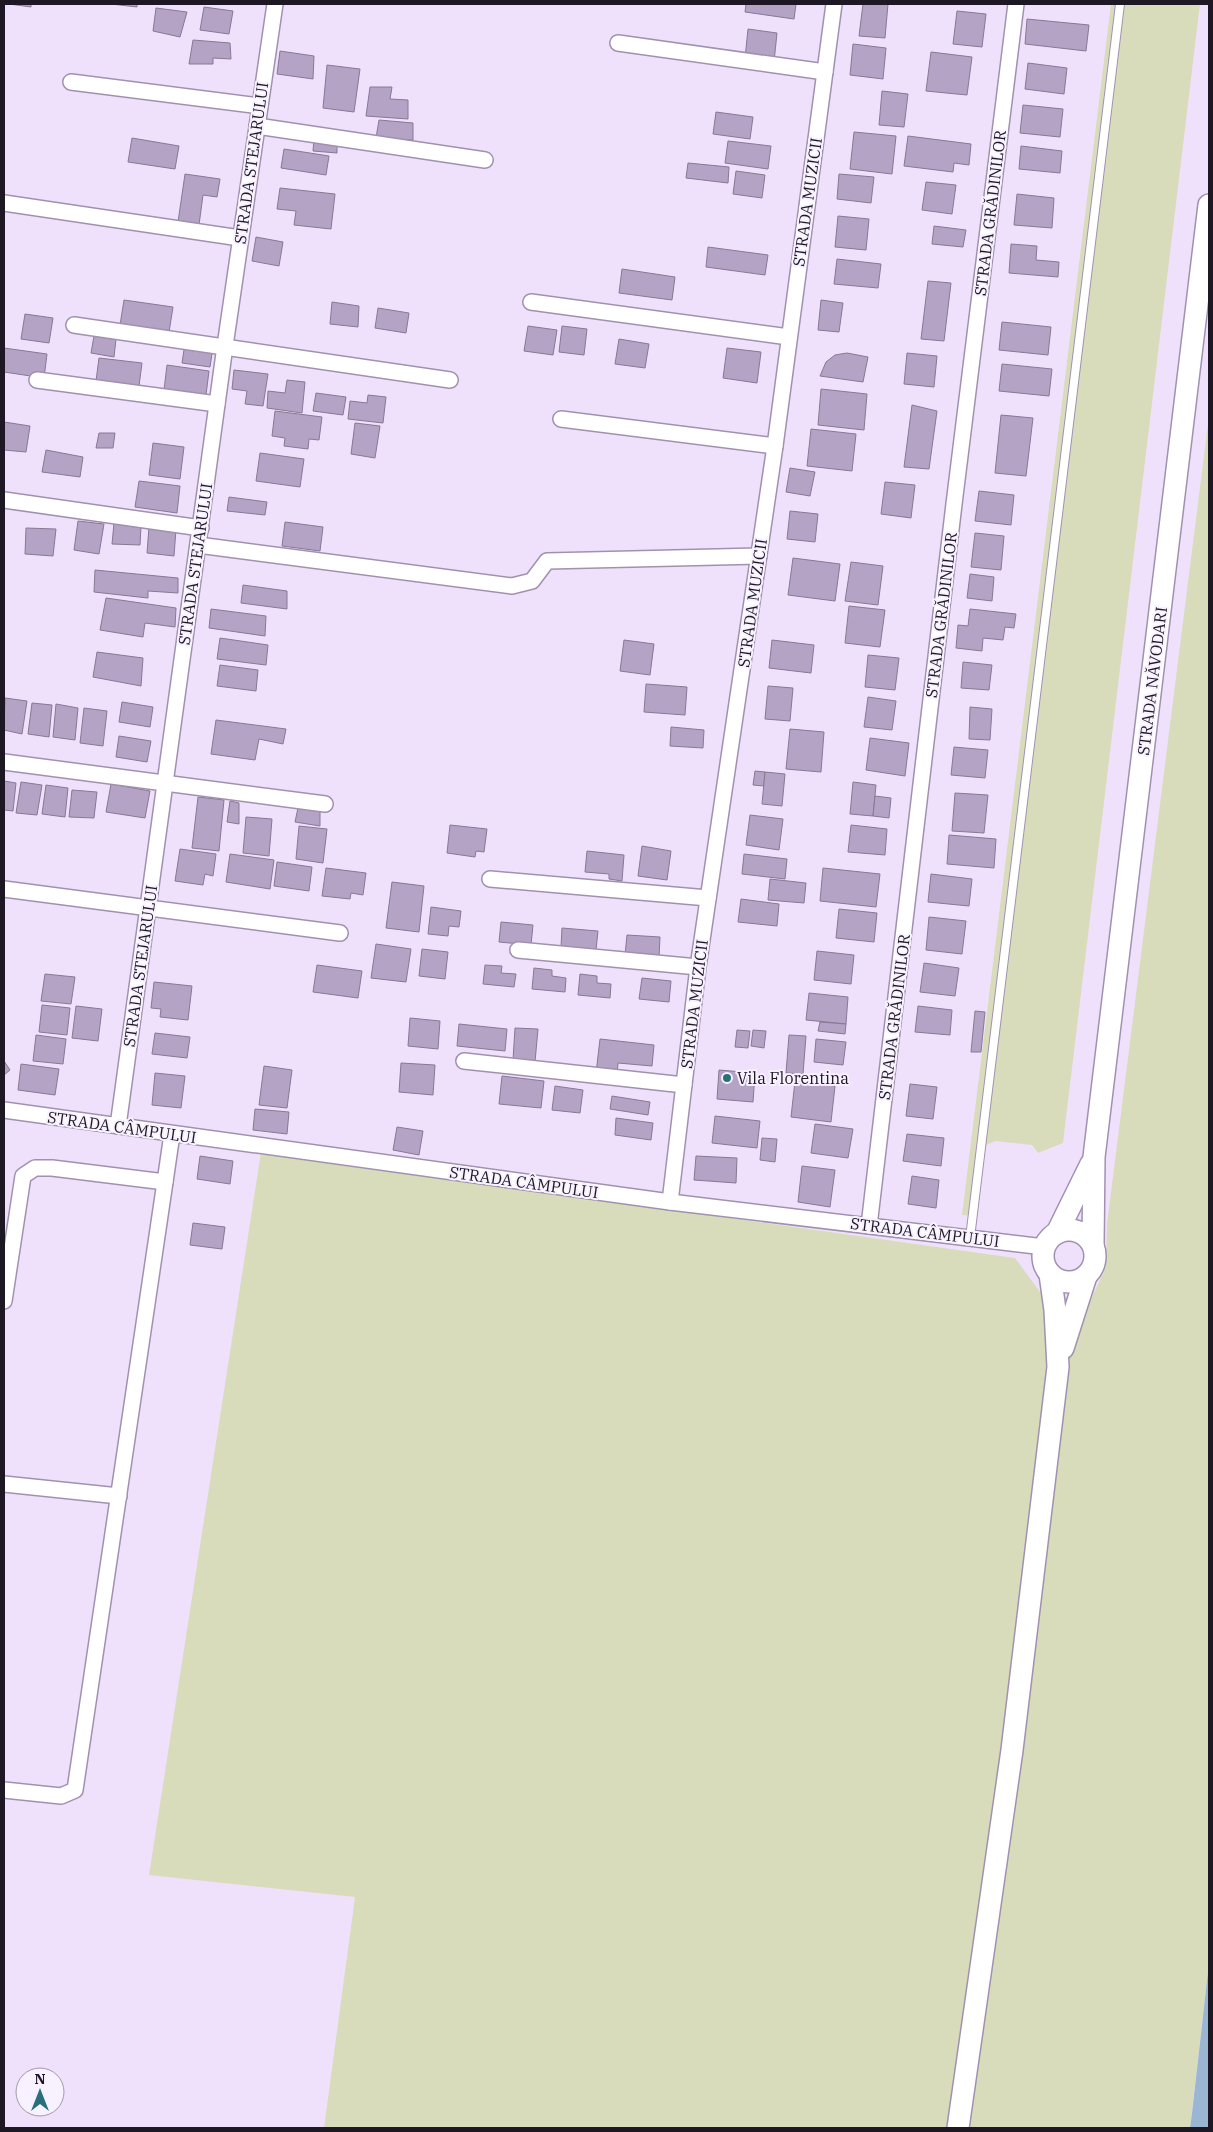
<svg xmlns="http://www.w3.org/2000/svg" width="1213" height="2132" viewBox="0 0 1213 2132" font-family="'IBM Plex Serif',serif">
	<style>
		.green { fill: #d9dcbb }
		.water { fill: #9bb6d2 }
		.building { fill: #b4a3c4; stroke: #887896 }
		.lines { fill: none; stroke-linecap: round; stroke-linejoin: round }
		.service-casing { stroke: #a191b0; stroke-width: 10 }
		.minor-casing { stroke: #a191b0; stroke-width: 18 }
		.secondary-casing { stroke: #a191b0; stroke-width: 24 }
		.service { stroke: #fff; stroke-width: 8 }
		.minor { stroke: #fff; stroke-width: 15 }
		.secondary { stroke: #fff; stroke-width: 21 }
		.poi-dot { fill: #28707a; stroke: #f8f1ff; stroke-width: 2 }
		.labels { text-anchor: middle; stroke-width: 4; stroke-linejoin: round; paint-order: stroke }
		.street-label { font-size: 16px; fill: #1e1824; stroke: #f8f1ff }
		.poi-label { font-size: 16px; fill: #1e1824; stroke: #f8f1ff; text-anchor: start }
	</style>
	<rect width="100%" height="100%" fill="#efe1fc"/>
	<!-- green -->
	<g class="green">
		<polygon points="1111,4 1200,4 1063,1143 1038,1153 1032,1145 996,1141 986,1145 976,1216 962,1215"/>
		<polygon points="1209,416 1209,1963 1190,2128 324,2128 355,1897 149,1875 261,1152 1015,1258 1043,1296 1090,1301 1106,1267 1107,1224"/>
	</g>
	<!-- water -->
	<polygon class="water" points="1209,1963 1209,2128 1190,2128 1192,2113"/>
	<!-- building -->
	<g class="building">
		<polygon points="9,4 31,4 31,7"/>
		<polygon points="111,4 137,4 137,7"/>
		<polygon points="746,4 796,4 794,19 745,12"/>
		<polygon points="863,4 888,4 885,38 859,36"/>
		<polygon points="204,7 233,11 229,34 200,30"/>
		<polygon points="156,8 187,12 180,37 153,31"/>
		<polygon points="957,11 986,14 982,47 953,44"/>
		<polygon points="1027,19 1089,25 1086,51 1025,44"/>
		<polygon points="748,29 777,33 774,62 745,58"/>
		<polygon points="193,40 230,43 231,59 213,58 213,64 189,64"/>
		<polygon points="853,44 886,48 883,79 850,75"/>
		<polygon points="280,51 314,56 313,79 277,74"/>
		<polygon points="931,52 972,57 967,95 926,91"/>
		<polygon points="1028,63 1067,68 1064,94 1025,89"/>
		<polygon points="327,65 360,69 354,112 323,108"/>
		<polygon points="370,87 392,87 390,99 408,100 408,119 366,116"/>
		<polygon points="882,91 908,94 904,127 879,125"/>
		<polygon points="1023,105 1063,109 1060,137 1020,133"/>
		<polygon points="716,112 753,117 750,139 713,134"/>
		<polygon points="379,120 413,123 413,140 376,138"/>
		<polygon points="854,132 896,136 892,174 850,169"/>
		<polygon points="908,136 971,144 969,165 954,163 953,172 904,166"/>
		<polygon points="132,138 179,146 175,169 128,162"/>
		<polygon points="314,138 337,141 337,153 313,151"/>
		<polygon points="728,141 771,146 768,169 725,163"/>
		<polygon points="1021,146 1062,151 1060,173 1019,169"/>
		<polygon points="284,149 329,156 326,175 281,168"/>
		<polygon points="688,163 729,167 728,183 686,178"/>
		<polygon points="736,171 765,175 762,198 733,194"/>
		<polygon points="185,174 220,179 217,197 203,195 199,225 178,222"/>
		<polygon points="839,174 874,177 871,203 837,199"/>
		<polygon points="926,182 956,185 952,214 922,210"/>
		<polygon points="280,188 335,194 331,229 294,225 296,211 277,209"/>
		<polygon points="1017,194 1054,198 1052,228 1014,225"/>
		<polygon points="838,216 869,219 866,250 835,247"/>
		<polygon points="934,226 966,230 963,247 932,244"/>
		<polygon points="256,237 283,242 279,266 252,261"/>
		<polygon points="1011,244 1037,246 1036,260 1059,262 1058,277 1009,273"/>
		<polygon points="708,247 768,255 765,275 706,267"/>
		<polygon points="837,259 881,264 878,288 834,284"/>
		<polygon points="622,269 675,277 672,300 619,293"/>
		<polygon points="928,281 951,283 944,341 921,339"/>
		<polygon points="124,300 173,307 169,332 120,325"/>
		<polygon points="821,300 843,303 839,332 818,330"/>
		<polygon points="332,302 359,306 358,327 330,324"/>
		<polygon points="378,308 409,313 406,333 375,328"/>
		<polygon points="25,314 53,318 49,343 21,339"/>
		<polygon points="1002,322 1051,327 1048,355 999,350"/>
		<polygon points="528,326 557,330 553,355 524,351"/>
		<polygon points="562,326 587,329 584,355 559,352"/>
		<polygon points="94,336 116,339 114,357 91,353"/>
		<polygon points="619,339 649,344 645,368 615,364"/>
		<polygon points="185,343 213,347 210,367 182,363"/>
		<polygon points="4,348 47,354 44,378 4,372"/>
		<polygon points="727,348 761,352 757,383 723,378"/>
		<polygon points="847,353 868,357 863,382 820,376 826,362 835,355"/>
		<polygon points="907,353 937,356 934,387 904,384"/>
		<polygon points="99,358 142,363 139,386 96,381"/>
		<polygon points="1002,364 1052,369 1049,396 999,391"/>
		<polygon points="167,365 209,371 206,395 164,390"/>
		<polygon points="234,370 268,374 263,406 245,404 247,391 232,389"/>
		<polygon points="287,380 305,382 302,413 267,408 268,391 285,393"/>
		<polygon points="821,389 867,394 864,430 818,425"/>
		<polygon points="316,393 346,397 343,415 313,411"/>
		<polygon points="368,395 386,397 383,423 348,419 350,401 367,403"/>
		<polygon points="912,405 937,411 929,469 904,467"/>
		<polygon points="275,411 322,417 319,440 309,439 308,449 284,446 285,438 272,436"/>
		<polygon points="1001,415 1033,418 1026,476 995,473"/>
		<polygon points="4,422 30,426 26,452 4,450"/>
		<polygon points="355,423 380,426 375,458 351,454"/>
		<polygon points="811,429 856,434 852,471 807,466"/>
		<polygon points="99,433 115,433 113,448 96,448"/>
		<polygon points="153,443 184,447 180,479 149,475"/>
		<polygon points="46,450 83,457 80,477 42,472"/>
		<polygon points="260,453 304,459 300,487 256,481"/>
		<polygon points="790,468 815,472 810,496 786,492"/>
		<polygon points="139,481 180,486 177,513 135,507"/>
		<polygon points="885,482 915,485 911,518 881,514"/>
		<polygon points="979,491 1014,495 1011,525 975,521"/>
		<polygon points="229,497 267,502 265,515 227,511"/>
		<polygon points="790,511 818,514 815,542 787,539"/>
		<polygon points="78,521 104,524 99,554 74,550"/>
		<polygon points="285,522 323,527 320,551 282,546"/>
		<polygon points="114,523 141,526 140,545 112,544"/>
		<polygon points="149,527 176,529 174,556 147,553"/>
		<polygon points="26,528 56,529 53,556 25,554"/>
		<polygon points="975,533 1004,536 1001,570 971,567"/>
		<polygon points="793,558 840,564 835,601 788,595"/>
		<polygon points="851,562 883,566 878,605 845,601"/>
		<polygon points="95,570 178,578 178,593 148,591 148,598 94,592"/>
		<polygon points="970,574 994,577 992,601 967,598"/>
		<polygon points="243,585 287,591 287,609 241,603"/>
		<polygon points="106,598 176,608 175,627 145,623 143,637 100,630"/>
		<polygon points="849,606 885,610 880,647 845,643"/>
		<polygon points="211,609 266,616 265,636 209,628"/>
		<polygon points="970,609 1016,614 1014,628 1005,627 1003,640 983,638 982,651 956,648 958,625 968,626"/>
		<polygon points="220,638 268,645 266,665 217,659"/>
		<polygon points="624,640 654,644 650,675 620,671"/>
		<polygon points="772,640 814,645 811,673 769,668"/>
		<polygon points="97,652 143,658 141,686 93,677"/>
		<polygon points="868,655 899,658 895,690 865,687"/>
		<polygon points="963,662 992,665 989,690 961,688"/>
		<polygon points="220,665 258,670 256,691 217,686"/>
		<polygon points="646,684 687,687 685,715 644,712"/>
		<polygon points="768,686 793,688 790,721 765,719"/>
		<polygon points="868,697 896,701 892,730 864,727"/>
		<polygon points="5,698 27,701 22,734 4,730"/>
		<polygon points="122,702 153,707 150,727 119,722"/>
		<polygon points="32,703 52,705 49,737 28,734"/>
		<polygon points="56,704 78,708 75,740 53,737"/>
		<polygon points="970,707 992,709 990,740 969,739"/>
		<polygon points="84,708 107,711 103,746 80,743"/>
		<polygon points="216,720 286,729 283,744 259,739 255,760 211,754"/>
		<polygon points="671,727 704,730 703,748 670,746"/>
		<polygon points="790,729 824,732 821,772 786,769"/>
		<polygon points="119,736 151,741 147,762 116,757"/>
		<polygon points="870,738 909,743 905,776 866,770"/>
		<polygon points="954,747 988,750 985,778 951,775"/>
		<polygon points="755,771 765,772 764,786 753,785"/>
		<polygon points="765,772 785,774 782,806 762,804"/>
		<polygon points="4,781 16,783 13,811 4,810"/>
		<polygon points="21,782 42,785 37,815 16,813"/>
		<polygon points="853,782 876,785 873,816 850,814"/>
		<polygon points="111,784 150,791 145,818 106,812"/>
		<polygon points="46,785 68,788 65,817 42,814"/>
		<polygon points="72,790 97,792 94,818 69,817"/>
		<polygon points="955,793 988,795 984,833 952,831"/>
		<polygon points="875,796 891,798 889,818 873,816"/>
		<polygon points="198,797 224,800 219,851 192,848"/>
		<polygon points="230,801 239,803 239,824 227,822"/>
		<polygon points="298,808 320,811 320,826 295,822"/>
		<polygon points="750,815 783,819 779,850 746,845"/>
		<polygon points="246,817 272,819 269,856 243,853"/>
		<polygon points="450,825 487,829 484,852 476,851 475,857 447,853"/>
		<polygon points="851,825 887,829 885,855 848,852"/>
		<polygon points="299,826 327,829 323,863 296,859"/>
		<polygon points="949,835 996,839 994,868 947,864"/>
		<polygon points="642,846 671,851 667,880 638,876"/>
		<polygon points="180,849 216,854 213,876 205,874 203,885 175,881"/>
		<polygon points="587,851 624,855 622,881 609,879 609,874 585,872"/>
		<polygon points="230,854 274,860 270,889 226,882"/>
		<polygon points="744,854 787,859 785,879 742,874"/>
		<polygon points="277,862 312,867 309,891 274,886"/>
		<polygon points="326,868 366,873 363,895 351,893 350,899 322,896"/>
		<polygon points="823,868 880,874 876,907 820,901"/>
		<polygon points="931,874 972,879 969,906 928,902"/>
		<polygon points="770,879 806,883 804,903 768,900"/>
		<polygon points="392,882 424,886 419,932 386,928"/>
		<polygon points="741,899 779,904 777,926 738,922"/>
		<polygon points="431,907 461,911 459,927 449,926 448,936 428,934"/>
		<polygon points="839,909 877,913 874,942 836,938"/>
		<polygon points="929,917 966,921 962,954 926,950"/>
		<polygon points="501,922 533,925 531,945 499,942"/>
		<polygon points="562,928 598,931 596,950 561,947"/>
		<polygon points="627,935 660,937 659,958 625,955"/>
		<polygon points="376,944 411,949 406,982 371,978"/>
		<polygon points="422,949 448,952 445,979 419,976"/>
		<polygon points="817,951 854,955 851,984 814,980"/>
		<polygon points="924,963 959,968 955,996 920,992"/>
		<polygon points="317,965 362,971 358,998 313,992"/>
		<polygon points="485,965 502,966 501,973 516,974 514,987 483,984"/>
		<polygon points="534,968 552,970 552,976 566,978 565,992 532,989"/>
		<polygon points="45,974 75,977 71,1004 41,1001"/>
		<polygon points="580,974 597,976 597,983 611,984 610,998 578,995"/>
		<polygon points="642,978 671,981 669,1002 639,999"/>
		<polygon points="154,982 192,986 188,1020 160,1017 161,1009 151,1008"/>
		<polygon points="809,993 848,997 846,1024 806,1020"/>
		<polygon points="42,1005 70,1008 67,1035 39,1032"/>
		<polygon points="76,1006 102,1009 98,1041 72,1038"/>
		<polygon points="918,1006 952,1010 950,1035 915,1032"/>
		<polygon points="975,1011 985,1012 981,1052 971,1052"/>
		<polygon points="410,1018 440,1021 438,1049 408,1046"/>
		<polygon points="820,1022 846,1024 845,1034 818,1031"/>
		<polygon points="459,1024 507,1029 505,1051 457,1046"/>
		<polygon points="515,1028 538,1029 535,1062 513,1060"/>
		<polygon points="737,1030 750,1031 748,1048 735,1047"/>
		<polygon points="753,1030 766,1031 764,1048 751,1046"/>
		<polygon points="155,1033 190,1037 187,1058 152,1054"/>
		<polygon points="36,1035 66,1039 63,1064 33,1061"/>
		<polygon points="789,1035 806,1036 803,1074 786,1073"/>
		<polygon points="600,1039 654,1045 652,1066 618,1063 617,1075 596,1073"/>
		<polygon points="816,1039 846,1042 843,1065 814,1062"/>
		<polygon points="4,1061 10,1070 4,1075"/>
		<polygon points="401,1063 435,1065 433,1095 399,1092"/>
		<polygon points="21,1064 59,1069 55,1095 18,1090"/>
		<polygon points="264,1066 292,1070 287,1108 259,1105"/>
		<polygon points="719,1070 755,1073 753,1102 717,1099"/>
		<polygon points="155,1073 185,1076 181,1108 152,1105"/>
		<polygon points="502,1076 544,1081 541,1108 499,1104"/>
		<polygon points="795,1081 835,1086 831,1122 791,1117"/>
		<polygon points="910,1084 937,1087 933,1119 906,1116"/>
		<polygon points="555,1086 583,1090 580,1113 552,1110"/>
		<polygon points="612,1096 650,1102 648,1115 610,1109"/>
		<polygon points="255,1109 289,1112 287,1134 253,1130"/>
		<polygon points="715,1116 760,1121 757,1148 712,1143"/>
		<polygon points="616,1118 653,1123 651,1140 615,1135"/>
		<polygon points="815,1124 853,1129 848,1158 811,1153"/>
		<polygon points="397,1127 423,1131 419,1155 393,1150"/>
		<polygon points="907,1134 944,1138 941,1166 903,1161"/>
		<polygon points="762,1138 777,1139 775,1162 760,1160"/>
		<polygon points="200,1156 233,1161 230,1184 197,1179"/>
		<polygon points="696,1156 737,1158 736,1183 694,1180"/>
		<polygon points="802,1166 835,1170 830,1207 798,1202"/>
		<polygon points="912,1176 939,1180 936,1208 908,1204"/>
		<polygon points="193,1223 225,1227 222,1249 190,1245"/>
	</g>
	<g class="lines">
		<!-- service casing -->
		<g class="service-casing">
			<polyline id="service" points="970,1238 1120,4"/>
		</g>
		<!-- minor casing -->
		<g class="minor-casing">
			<g id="minor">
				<polyline points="618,43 825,72"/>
				<polyline points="71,82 260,106"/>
				<polyline points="257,126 485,160"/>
				<polyline points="4,203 240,238"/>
				<polyline points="531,302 789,337"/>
				<polyline points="74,325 450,380"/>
				<polyline points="37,380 217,404"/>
				<polyline points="561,419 775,446"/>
				<polyline points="4,500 201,528"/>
				<polyline points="198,545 512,586 532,581 547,561 759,556"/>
				<polyline points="4,762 325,804"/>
				<polyline points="490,879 708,898"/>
				<polyline points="4,889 340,933"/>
				<polyline points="518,950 698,967"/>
				<polyline points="464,1061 684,1085"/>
				<polyline points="4,1110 670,1202 1044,1247"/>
				<polyline points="118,1126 225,346 275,4"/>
				<polyline points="670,1202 698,967 775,446 834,4"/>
				<polyline points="869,1226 954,504 1016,4"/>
				<polyline points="4,1301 23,1176 35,1168 52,1168 165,1182 172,1134"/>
				<polyline points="4,1484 119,1496"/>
				<polyline points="4,1790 61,1796 75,1790 165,1182"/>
			</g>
		</g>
		<!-- secondary casing -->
		<g class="secondary-casing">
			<g id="secondary">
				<circle cx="1069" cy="1256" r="26"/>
				<polyline points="1057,1233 1091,1164"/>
				<polyline points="1093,1245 1094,1157 1209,205"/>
				<polyline points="1063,1348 1086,1276"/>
				<polyline points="958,2128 1012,1750 1058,1367 1055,1310 1050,1274"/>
			</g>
		</g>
		<!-- service -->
		<use href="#service" class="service"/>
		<!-- minor -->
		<use href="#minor" class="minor"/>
		<!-- secondary -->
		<use href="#secondary" class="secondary"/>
	</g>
	<!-- markers -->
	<circle class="poi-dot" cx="727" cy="1078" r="5"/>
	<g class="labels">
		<!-- street labels -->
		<g class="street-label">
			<text transform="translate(251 163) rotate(-82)" y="6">STRADA STEJARULUI</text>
			<text transform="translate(807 202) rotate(-82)" y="6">STRADA MUZICII</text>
			<text transform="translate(990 213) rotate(-83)" y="6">STRADA GRĂDINILOR</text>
			<text transform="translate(195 564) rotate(-82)" y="6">STRADA STEJARULUI</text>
			<text transform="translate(752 603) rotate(-82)" y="6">STRADA MUZICII</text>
			<text transform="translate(941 615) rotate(-83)" y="6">STRADA GRĂDINILOR</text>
			<text transform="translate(1152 681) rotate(-83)" y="6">STRADA NĂVODARI</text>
			<text transform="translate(140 966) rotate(-82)" y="6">STRADA STEJARULUI</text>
			<text transform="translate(694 1004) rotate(-83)" y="6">STRADA MUZICII</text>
			<text transform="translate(894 1017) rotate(-83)" y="6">STRADA GRĂDINILOR</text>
			<text transform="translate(122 1127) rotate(8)" y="6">STRADA CÂMPULUI</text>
			<text transform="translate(524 1182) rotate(8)" y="6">STRADA CÂMPULUI</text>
			<text transform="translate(925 1232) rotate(7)" y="6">STRADA CÂMPULUI</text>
		</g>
		<!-- poi labels -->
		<g class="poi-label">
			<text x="737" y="1084">Vila Florentina</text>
		</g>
	</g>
	<!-- border -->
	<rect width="1213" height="2132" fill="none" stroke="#1e1824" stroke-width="10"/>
	<!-- north arrow -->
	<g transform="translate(40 2092)"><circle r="24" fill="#f8f1ff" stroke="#a19aa7"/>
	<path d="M0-4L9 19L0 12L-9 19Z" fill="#28707a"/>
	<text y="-8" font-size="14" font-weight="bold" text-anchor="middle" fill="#1e1824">N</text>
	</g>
</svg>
